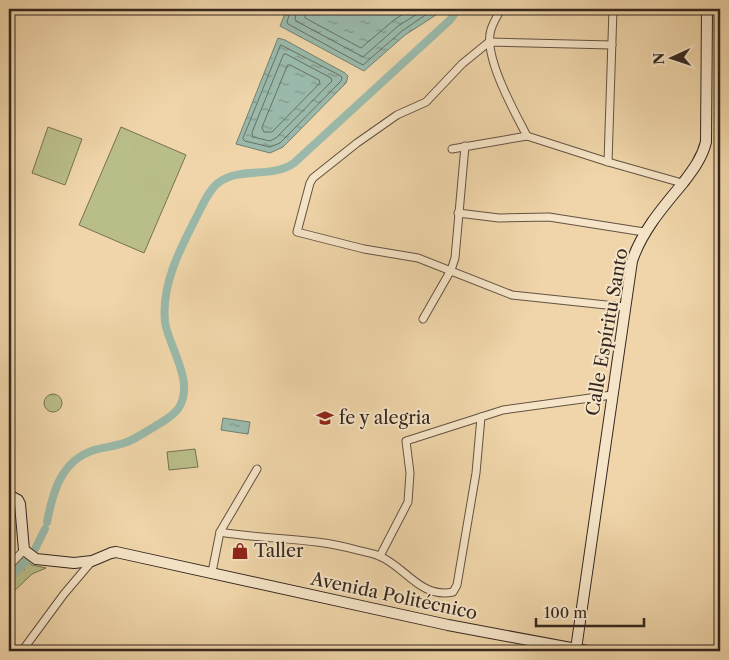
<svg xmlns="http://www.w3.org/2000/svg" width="729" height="660" viewBox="0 0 729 660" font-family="'Libre Caslon Text',serif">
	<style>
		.grass { fill: url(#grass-tufts); stroke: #777254 }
		.garden { fill: #b9bd88; stroke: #777254 }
		.water { fill: url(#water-ripples); stroke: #727f72 }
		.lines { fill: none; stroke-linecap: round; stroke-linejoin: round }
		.shore { stroke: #687064; stroke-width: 1 }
		.canal { stroke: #9ab9aa; stroke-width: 8 }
		.street-casing { stroke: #645242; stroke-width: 9 }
		.secondary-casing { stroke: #35271f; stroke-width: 12 }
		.street { stroke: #f5e4c7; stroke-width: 7 }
		.secondary { stroke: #f5e4c7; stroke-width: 10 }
		.labels { text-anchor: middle; stroke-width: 4; stroke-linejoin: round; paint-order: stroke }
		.street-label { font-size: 18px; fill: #35271f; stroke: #f5e4c7 }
		.poi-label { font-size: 18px; fill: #35271f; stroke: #f5e4c7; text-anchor: start }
	</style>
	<defs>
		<pattern id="grass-tufts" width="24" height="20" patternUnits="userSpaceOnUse" patternTransform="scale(1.25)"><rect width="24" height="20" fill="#b9bd88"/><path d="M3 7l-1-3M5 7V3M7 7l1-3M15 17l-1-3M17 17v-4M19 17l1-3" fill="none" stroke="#a0a275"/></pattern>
		<pattern id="water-ripples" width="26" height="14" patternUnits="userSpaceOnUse" patternTransform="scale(1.25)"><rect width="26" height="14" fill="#9ab9aa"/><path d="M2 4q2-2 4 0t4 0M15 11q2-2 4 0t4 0" fill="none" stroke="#7e968a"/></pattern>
	</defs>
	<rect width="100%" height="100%" fill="#efd5a9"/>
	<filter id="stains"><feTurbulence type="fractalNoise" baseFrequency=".004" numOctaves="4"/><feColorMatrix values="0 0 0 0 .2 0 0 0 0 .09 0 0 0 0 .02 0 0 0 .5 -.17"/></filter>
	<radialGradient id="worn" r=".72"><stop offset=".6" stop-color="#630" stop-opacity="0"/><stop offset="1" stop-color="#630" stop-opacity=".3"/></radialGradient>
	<!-- grass -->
	<g class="grass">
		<circle cx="53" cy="403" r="9"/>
		<polygon points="22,558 32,565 46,568 32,574 9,596 9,571"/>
	</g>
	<!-- garden -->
	<g class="garden">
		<polygon points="48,127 82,139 65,185 32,173"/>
		<polygon points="121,127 186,155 144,253 79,225"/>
		<polygon points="195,449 198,467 169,470 167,452"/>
	</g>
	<!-- water -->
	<g class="water">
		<polygon points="287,9 440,9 436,15 405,35 364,71 280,26"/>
		<polygon points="278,38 285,40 345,73 348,76 346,83 283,147 270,153 236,144"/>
		<polygon points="223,418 250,422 248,434 221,430"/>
	</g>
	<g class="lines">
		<!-- shore -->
		<g class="shore">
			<polyline points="291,9 287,22 288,24 363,65 402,31 434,9"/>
			<polyline points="297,9 295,19 296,21 363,57 398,26 425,9"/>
			<polyline points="305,9 305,18 361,48 394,20 411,9"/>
			<polygon points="281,45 341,76 342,78 341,81 280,143 270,147 245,141 243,139"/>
			<polygon points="284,54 286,54 331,78 332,81 276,138 270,141 253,137 252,133"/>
			<polygon points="288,65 290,65 319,80 320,83 272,132 264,132 262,128"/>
		</g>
		<!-- canal -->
		<g class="canal">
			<path d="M47,522C53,491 61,461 94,450C105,447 117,446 127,442C137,438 145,432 154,427C162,422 172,417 178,409C196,383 169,348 165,322C161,284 181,247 198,214C203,204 209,190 218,183C240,166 272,179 294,163L450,20L458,9"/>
			<polyline points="33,553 45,529"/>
			<polyline points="9,577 27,561"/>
		</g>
		<!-- street casing -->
		<g class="street-casing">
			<g id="street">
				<path d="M501,9C497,17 491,25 490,34C486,61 514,111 527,136L608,162L682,183"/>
				<polyline points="9,11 11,9"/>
				<polyline points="612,45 489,42 462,64 426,102 397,115 357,143 313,178 310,183 297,232 364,249 418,258 512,295 625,307"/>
				<polyline points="452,149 527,136"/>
				<polyline points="608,162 613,9"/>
				<polyline points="458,213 499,218 549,217 644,232"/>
				<polyline points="423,319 451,270 455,258 465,146"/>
				<path d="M220,532C265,540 312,537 357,550C364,552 373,553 379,556C405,566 420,599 453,592L457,585L476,473L481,417"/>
				<polyline points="380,556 408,502 410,473 406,441 503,410 612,395"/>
				<polyline points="9,566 24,550"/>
				<polyline points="212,572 220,532 257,469"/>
				<polyline points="22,651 64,594 92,561"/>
			</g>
		</g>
		<!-- secondary casing -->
		<g class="secondary-casing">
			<g id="secondary">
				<polyline points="9,495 18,500 20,504 24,550 36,559 74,563 92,561 111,553 116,552 448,625 587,651"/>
				<path d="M576,649L632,261C642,231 663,207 683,183C693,170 702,158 706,142L707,9"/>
			</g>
		</g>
		<!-- street -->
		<use href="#street" class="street"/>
		<!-- secondary -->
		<use href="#secondary" class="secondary"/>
	</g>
	<!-- icons -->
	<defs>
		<g id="school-bare" transform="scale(1.35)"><path d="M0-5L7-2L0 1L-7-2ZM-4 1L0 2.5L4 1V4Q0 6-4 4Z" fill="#8f2418" stroke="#f5e4c7" stroke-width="2.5" paint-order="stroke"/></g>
		<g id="shop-bare" transform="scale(1.35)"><path d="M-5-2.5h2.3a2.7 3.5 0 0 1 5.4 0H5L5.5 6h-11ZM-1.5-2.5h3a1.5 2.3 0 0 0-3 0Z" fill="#8f2418" stroke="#f5e4c7" stroke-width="2.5" paint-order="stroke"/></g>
	</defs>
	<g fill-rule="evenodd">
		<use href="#school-bare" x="325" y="418"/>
		<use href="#shop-bare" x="240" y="551"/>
	</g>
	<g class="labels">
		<!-- street labels -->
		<g class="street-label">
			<text transform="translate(607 332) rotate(-80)" y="6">Calle Espíritu Santo</text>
			<text transform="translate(394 596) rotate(12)" y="6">Avenida Politécnico</text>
		</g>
		<!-- poi labels -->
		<g class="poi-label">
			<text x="339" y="424">fe y alegria</text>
			<text x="254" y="557">Taller</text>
		</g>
	</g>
	<!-- margin -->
	<rect width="729" height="660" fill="none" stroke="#efd5a9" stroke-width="30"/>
	<rect x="10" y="10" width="709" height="640" fill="none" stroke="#35271f" stroke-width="2.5"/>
	<rect x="15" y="15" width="699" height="630" fill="none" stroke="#35271f"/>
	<!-- north arrow -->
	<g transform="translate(672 58) rotate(267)" stroke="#f5e4c7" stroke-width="4" paint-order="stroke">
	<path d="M0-4L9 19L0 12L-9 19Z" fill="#35271f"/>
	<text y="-8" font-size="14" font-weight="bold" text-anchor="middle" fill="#35271f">N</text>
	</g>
	<!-- scale -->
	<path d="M536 618v8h108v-8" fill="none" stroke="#35271f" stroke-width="2.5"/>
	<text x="544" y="618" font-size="15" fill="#35271f" stroke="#f5e4c7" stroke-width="4" paint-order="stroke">100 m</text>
	<rect width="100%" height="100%" filter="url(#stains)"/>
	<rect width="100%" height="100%" fill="url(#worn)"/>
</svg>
